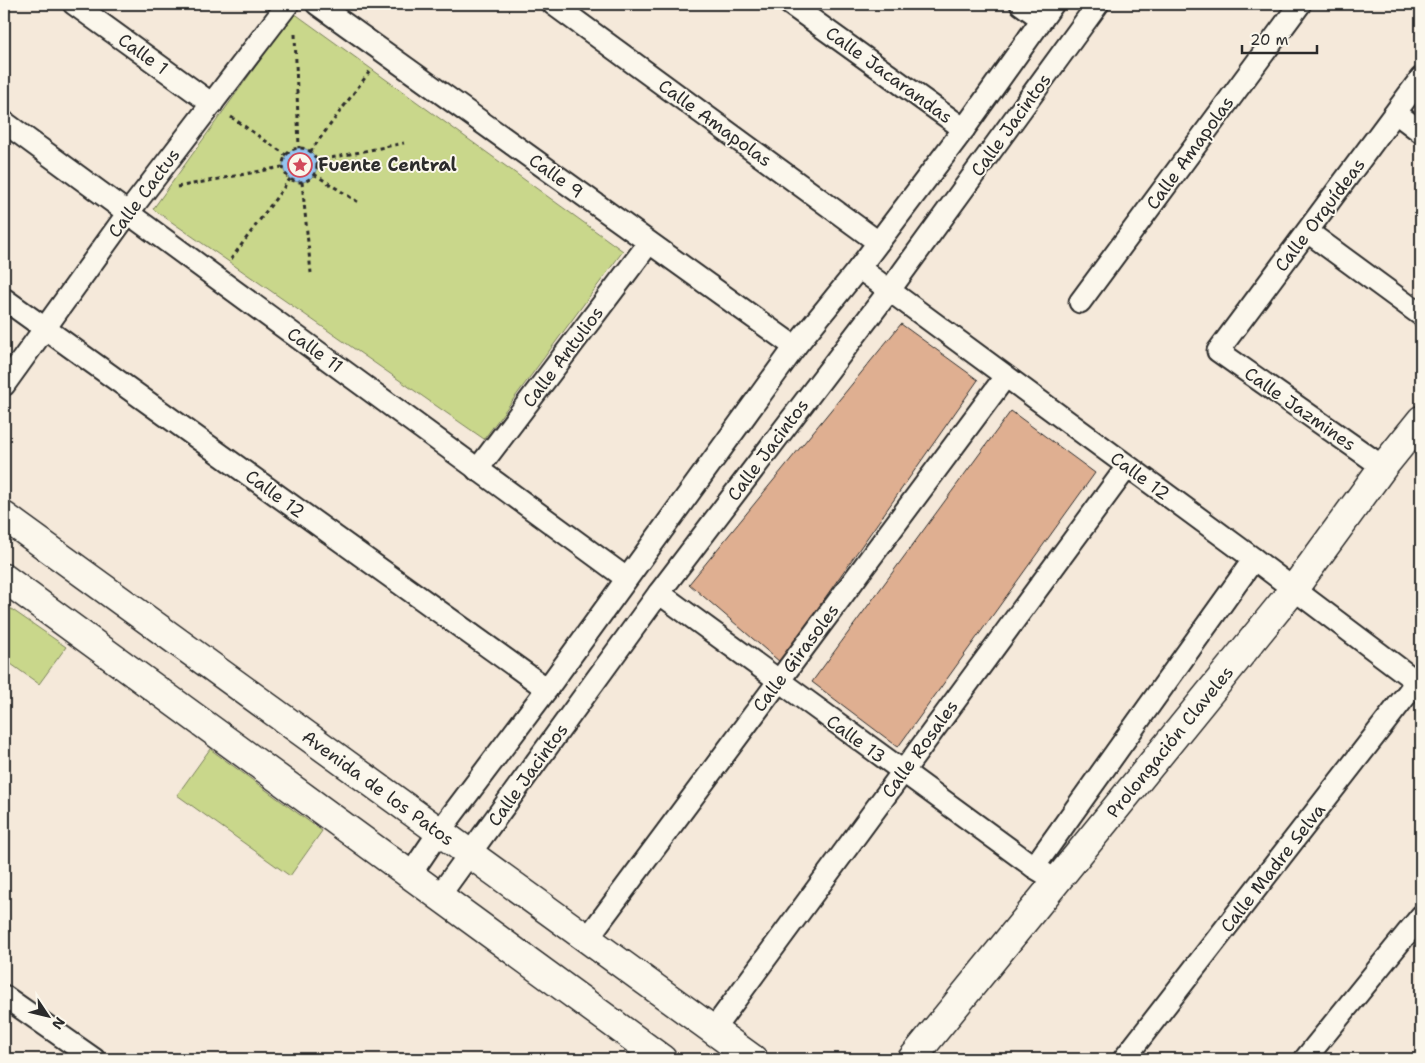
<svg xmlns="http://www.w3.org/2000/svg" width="1425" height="1063" viewBox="0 0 1425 1063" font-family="'Shantell Sans',sans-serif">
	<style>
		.green { fill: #c9d78b; stroke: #7a815b }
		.water { fill: #95c3f0; stroke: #6b86a1 }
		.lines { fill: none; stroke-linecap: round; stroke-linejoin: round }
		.shore { stroke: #55687a; stroke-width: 1 }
		.building { fill: #dfaf91; stroke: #2b2b2b }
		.minor-casing { stroke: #2b2b2b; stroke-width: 25 }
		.tertiary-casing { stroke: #2b2b2b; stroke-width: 31 }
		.path { stroke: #2b2b2b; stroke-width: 3; stroke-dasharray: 4 4; stroke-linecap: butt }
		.minor { stroke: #fbf7ec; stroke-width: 21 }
		.tertiary { stroke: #fbf7ec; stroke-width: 28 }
		.labels { text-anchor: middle; stroke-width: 4; stroke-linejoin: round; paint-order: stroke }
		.street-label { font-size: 18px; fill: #2b2b2b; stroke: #fbf7ec }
		.poi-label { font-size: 18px; font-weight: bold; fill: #2b2b2b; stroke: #fbf7ec; text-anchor: start }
	</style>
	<rect width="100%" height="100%" fill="#f5e9da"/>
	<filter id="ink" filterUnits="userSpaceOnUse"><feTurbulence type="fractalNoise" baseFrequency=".02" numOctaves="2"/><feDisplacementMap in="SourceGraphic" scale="10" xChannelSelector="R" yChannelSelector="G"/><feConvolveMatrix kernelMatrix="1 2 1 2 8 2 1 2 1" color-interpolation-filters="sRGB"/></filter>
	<g filter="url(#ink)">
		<!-- green -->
		<g class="green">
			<polygon points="294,13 623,251 484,439 153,209"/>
			<polygon points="4,604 66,647 39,684 4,659"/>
			<polygon points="210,749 322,831 290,876 177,795"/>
		</g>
		<!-- water -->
		<circle class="water" cx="300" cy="165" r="17"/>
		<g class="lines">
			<!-- shore -->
			<circle class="shore" cx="300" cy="165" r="11"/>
		</g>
		<!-- building -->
		<g class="building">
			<polygon points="901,324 978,380 780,662 689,584"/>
			<polygon points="1011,411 1095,473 898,747 812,682"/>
		</g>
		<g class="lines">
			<!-- minor casing -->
			<g class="minor-casing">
				<g id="minor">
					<polyline points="74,4 212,104"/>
					<polyline points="317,4 795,347"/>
					<polyline points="553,4 878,242"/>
					<polyline points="790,4 964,129"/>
					<polyline points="1021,4 1042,19"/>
					<polyline points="1396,113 1421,132"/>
					<polyline points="4,122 626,578"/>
					<polyline points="1308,232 1421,315"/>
					<polyline points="859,268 1254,559 1421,685"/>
					<polyline points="4,299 547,689"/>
					<polyline points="1080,302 1300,4"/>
					<polyline points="4,385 128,213 288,4"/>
					<polyline points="1383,467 1218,351 1421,78"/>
					<polyline points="477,470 649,243"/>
					<polyline points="659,593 1034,867 1057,881"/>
					<polyline points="1034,867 1254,559"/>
					<polyline points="410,875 439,832 547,689 795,347 859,268 964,129 1053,4"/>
					<polyline points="439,896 659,593 889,291 1098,4"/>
					<polyline points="587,939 1005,377"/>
					<polyline points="4,996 94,1059"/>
					<polyline points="713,1030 1127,467"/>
					<polyline points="1124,1059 1421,676"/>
					<polyline points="1305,1059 1421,916"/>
				</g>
			</g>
			<!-- tertiary casing -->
			<g class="tertiary-casing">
				<g id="tertiary">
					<polyline points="4,516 753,1059"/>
					<polyline points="4,578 662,1059"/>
					<polyline points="912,1059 1293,590 1383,467 1421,420"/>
				</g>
			</g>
			<!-- path -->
			<g class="path">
				<polyline points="295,34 299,148"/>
				<polyline points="231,117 286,155"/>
				<circle cx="300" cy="165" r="17"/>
				<polyline points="310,152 370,71"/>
				<polyline points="316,161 404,143"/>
				<polyline points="314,174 361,204"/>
				<polyline points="302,182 311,273"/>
				<polyline points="177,187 282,167"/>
				<polyline points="231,259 290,179"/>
			</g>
			<!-- minor -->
			<use href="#minor" class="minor"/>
			<!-- tertiary -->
			<use href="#tertiary" class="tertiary"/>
		</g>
	</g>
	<!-- icons -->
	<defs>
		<g id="sight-ring" transform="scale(1.25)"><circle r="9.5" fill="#fbf7ec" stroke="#d1495b" stroke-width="1.5"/><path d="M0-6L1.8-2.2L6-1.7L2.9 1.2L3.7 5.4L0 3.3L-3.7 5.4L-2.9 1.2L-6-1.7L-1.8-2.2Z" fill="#d1495b"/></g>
	</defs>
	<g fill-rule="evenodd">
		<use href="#sight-ring" x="300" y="165"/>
	</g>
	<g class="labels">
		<!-- street labels -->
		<g class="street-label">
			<text transform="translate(143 54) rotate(36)" y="6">Calle 1</text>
			<text transform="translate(889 75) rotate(36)" y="6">Calle Jacarandas</text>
			<text transform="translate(715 123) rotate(36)" y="6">Calle Amapolas</text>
			<text transform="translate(1011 125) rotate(-54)" y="6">Calle Jacintos</text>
			<text transform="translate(1190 153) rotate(-54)" y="6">Calle Amapolas</text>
			<text transform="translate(556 176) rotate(36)" y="6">Calle 9</text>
			<text transform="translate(144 193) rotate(-53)" y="6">Calle Cactus</text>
			<text transform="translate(1320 215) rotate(-53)" y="6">Calle Orquídeas</text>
			<text transform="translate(315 350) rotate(36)" y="6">Calle 11</text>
			<text transform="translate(563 357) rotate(-53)" y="6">Calle Antulios</text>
			<text transform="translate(1300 409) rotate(35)" y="6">Calle Jazmines</text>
			<text transform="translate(768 450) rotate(-53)" y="6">Calle Jacintos</text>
			<text transform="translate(1140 476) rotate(36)" y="6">Calle 12</text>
			<text transform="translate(275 494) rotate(36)" y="6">Calle 12</text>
			<text transform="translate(796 658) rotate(-53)" y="6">Calle Girasoles</text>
			<text transform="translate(856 739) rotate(36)" y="6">Calle 13</text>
			<text transform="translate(1170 742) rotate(-51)" y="6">Prolongación Claveles</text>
			<text transform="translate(920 749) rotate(-54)" y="6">Calle Rosales</text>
			<text transform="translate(528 775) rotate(-54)" y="6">Calle Jacintos</text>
			<text transform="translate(378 788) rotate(36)" y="6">Avenida de los Patos</text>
			<text transform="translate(1273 868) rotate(-52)" y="6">Calle Madre Selva</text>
		</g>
		<!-- poi labels -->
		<g class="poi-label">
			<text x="318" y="171">Fuente Central</text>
		</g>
	</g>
	<!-- margin -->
	<rect width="1425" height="1063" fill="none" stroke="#fbf7ec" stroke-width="20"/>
	<rect x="10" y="10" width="1405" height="1043" fill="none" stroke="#2b2b2b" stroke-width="2" filter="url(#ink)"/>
	<!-- north arrow -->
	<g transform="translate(48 1016) rotate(125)" stroke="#fbf7ec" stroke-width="4" paint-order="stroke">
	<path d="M0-4L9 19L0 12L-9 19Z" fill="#2b2b2b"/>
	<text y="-8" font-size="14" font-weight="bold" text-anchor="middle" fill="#2b2b2b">N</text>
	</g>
	<!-- scale -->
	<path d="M1242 45v8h75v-8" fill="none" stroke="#2b2b2b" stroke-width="2.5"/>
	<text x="1250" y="45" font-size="15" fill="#2b2b2b" stroke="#fbf7ec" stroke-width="4" paint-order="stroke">20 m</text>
</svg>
